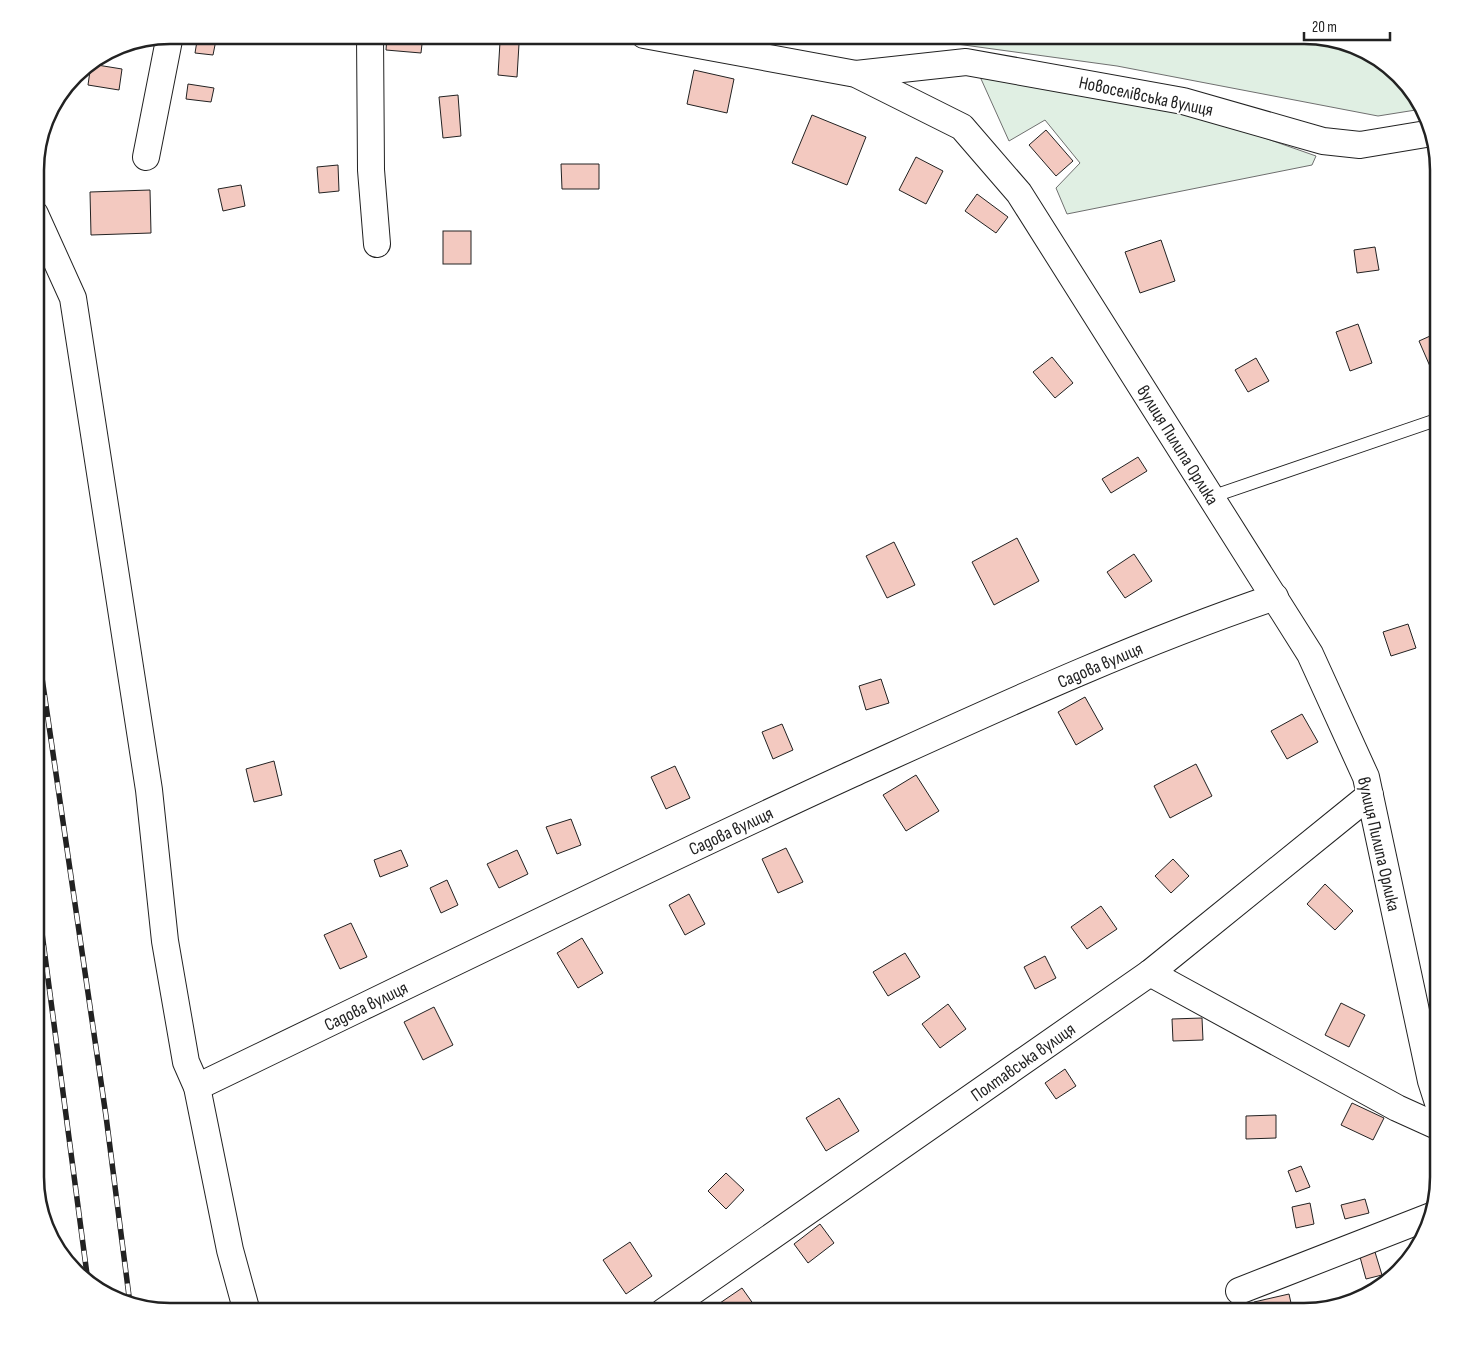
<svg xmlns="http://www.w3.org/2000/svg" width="1474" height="1347" viewBox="0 0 1474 1347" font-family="'Sofia Sans Condensed',sans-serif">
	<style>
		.green { fill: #e0efe3; stroke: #6f6f6f }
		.building { fill: #f3c9c0; stroke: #222 }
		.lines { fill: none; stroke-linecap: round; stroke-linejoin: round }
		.service-casing { stroke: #222; stroke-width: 14 }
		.minor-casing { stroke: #222; stroke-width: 28 }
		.service { stroke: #fff; stroke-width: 12 }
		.minor { stroke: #fff; stroke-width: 26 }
		.rail-casing { stroke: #222; stroke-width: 5.5 }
		.rail { stroke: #fff; stroke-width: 4; stroke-dasharray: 11; stroke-linecap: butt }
		.labels { text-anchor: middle; stroke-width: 4; stroke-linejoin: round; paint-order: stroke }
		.street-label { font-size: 18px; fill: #222; stroke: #fff }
		.rim { fill: none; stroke: #222; stroke-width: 2.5 }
	</style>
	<rect width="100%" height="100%" fill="#fff"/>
	<!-- green -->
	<g class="green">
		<polygon points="891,35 1305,35 1356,45 1400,75 1422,109 1378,116 1117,66"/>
		<polygon points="977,70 1196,114 1316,156 1312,165 1067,214 1056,188 1080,163 1045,120 1009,141"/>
	</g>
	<!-- building -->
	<g class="building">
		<polygon points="198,35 217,35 213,55 195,53"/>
		<polygon points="291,35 327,35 327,40 291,38"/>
		<polygon points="387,35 423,35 421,53 386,50"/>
		<polygon points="500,42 519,44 517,77 498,75"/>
		<polygon points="91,64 122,69 119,90 88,85"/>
		<polygon points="694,70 734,79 727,113 687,104"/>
		<polygon points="188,84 214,88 211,102 186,99"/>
		<polygon points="458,95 461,136 443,138 439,97"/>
		<polygon points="812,115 866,137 847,185 792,163"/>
		<polygon points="1046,130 1073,161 1056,176 1029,145"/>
		<polygon points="916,157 943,171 926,204 899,190"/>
		<polygon points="561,164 599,164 599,189 562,189"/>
		<polygon points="338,165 339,191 319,193 317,167"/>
		<polygon points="241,185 245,206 223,211 218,189"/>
		<polygon points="150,190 151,233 91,235 90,192"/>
		<polygon points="977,194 1008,217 996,233 965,211"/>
		<rect x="443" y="231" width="28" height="33"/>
		<polygon points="1161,240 1175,281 1140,293 1125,252"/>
		<polygon points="1375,247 1379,270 1357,273 1354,250"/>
		<polygon points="1358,324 1372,363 1350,371 1336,332"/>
		<polygon points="1439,332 1439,387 1419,341"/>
		<polygon points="1052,357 1073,383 1055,398 1033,372"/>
		<polygon points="1256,358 1269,381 1248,392 1235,370"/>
		<polygon points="1138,457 1147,471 1111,493 1102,479"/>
		<polygon points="1017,538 1039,581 994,605 972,562"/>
		<polygon points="894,542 915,585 887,598 866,556"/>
		<polygon points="1134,554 1152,581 1125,598 1107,572"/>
		<polygon points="1408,624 1416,648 1391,656 1383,632"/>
		<polygon points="881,679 889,703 866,710 859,686"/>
		<polygon points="1085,697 1103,729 1076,745 1058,712"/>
		<polygon points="1302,714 1318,742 1287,759 1271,731"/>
		<polygon points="782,724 793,750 773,759 762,732"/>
		<polygon points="274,761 282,795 254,802 246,769"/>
		<polygon points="1196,764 1212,796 1170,818 1154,786"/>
		<polygon points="675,766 690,798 666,809 651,777"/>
		<polygon points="916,775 939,811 906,831 883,795"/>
		<polygon points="571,819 581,845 557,854 546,827"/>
		<polygon points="786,848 803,882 778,893 762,859"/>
		<polygon points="401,850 408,866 380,877 374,860"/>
		<polygon points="517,850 528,874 499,888 487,864"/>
		<polygon points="1173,859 1189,876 1171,893 1155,876"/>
		<polygon points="447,880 458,905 441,913 430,888"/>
		<polygon points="1325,884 1353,911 1335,930 1307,904"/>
		<polygon points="689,894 705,924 685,935 669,905"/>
		<polygon points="1101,906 1117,929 1087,949 1071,927"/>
		<polygon points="351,923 367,957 340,969 324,935"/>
		<polygon points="582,938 603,973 578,988 557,953"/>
		<polygon points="905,953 920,977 888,996 873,972"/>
		<polygon points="1045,956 1056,978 1035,989 1024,967"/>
		<polygon points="1341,1003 1365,1015 1349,1047 1325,1035"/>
		<polygon points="948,1004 966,1029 940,1048 922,1024"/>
		<polygon points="434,1007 453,1045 423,1060 404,1022"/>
		<polygon points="1202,1018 1203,1040 1173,1041 1172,1019"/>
		<polygon points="1065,1069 1076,1086 1056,1099 1045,1083"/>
		<polygon points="839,1098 859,1131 826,1151 806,1118"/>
		<polygon points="1352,1103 1384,1118 1373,1140 1341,1125"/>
		<polygon points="1276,1115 1276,1138 1246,1139 1246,1116"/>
		<polygon points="1301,1166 1310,1187 1296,1192 1288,1171"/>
		<polygon points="726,1173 744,1190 726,1209 708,1191"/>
		<polygon points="1365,1199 1369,1213 1345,1219 1341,1205"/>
		<polygon points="1310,1203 1314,1224 1296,1228 1292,1207"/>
		<polygon points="820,1224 834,1243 808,1263 794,1244"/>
		<polygon points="630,1242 652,1276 626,1294 603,1260"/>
		<polygon points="1375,1252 1382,1275 1366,1279 1360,1257"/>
		<polygon points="742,1288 754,1305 744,1312 727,1312 720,1303"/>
		<polygon points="1289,1294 1293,1312 1257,1312 1254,1302"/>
	</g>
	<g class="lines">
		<!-- service casing -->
		<g class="service-casing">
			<polyline id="service" points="1211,497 1439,419"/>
		</g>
		<!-- minor casing -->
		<g class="minor-casing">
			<g id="minor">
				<polyline points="370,35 371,170 377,244"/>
				<polyline points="644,35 856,74 962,127 1019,193 1310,654 1366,777 1431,1081 1439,1106"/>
				<polyline points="856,74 966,62 1183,101 1323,141 1360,145 1432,133"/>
				<polyline points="146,157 170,35"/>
				<polyline points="35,214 73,298 149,790 165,941 186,1062 197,1087 230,1250 247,1312"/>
				<polyline points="1150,973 1397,1108 1439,1127"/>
				<path d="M197,1087C415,982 632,875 852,774C991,711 1130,646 1275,597"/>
				<polyline points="1239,1291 1431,1216"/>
				<polyline points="663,1312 1150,973 1370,795"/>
			</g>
		</g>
		<!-- service -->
		<use href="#service" class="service"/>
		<!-- minor -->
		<use href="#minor" class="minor"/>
		<!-- rail casing -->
		<g class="rail-casing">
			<g id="rail">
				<polyline points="35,630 106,1116 130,1304"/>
				<polyline points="35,880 88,1282"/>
			</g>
		</g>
		<!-- rail -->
		<use href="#rail" class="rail"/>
	</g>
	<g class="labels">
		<!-- street labels -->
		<g class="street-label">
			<text transform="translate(1146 96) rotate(12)" y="6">Новоселівська вулиця</text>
			<text transform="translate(1178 445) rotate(58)" y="6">вулиця Пилипа Орлика</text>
			<text transform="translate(1100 665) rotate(-23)" y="6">Садова вулиця</text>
			<text transform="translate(731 831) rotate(-25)" y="6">Садова вулиця</text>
			<text transform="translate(1379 844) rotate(77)" y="6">вулиця Пилипа Орлика</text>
			<text transform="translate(366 1006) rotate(-26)" y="6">Садова вулиця</text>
			<text transform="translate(1023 1062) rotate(-35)" y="6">Полтавська вулиця</text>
		</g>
	</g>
	<!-- crop -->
	<path d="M0 0H1474V1347H0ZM170 44H1304A126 126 0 0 1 1430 170V1177A126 126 0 0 1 1304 1303H170A126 126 0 0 1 44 1177V170A126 126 0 0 1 170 44Z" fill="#fff" fill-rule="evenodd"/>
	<path class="rim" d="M170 44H1304A126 126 0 0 1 1430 170V1177A126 126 0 0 1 1304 1303H170A126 126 0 0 1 44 1177V170A126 126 0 0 1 170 44Z"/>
	<!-- scale -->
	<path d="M1304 32v8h86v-8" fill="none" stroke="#222222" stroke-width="2.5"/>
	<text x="1312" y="32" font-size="15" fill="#222222" stroke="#ffffff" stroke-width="4" paint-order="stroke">20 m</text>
</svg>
